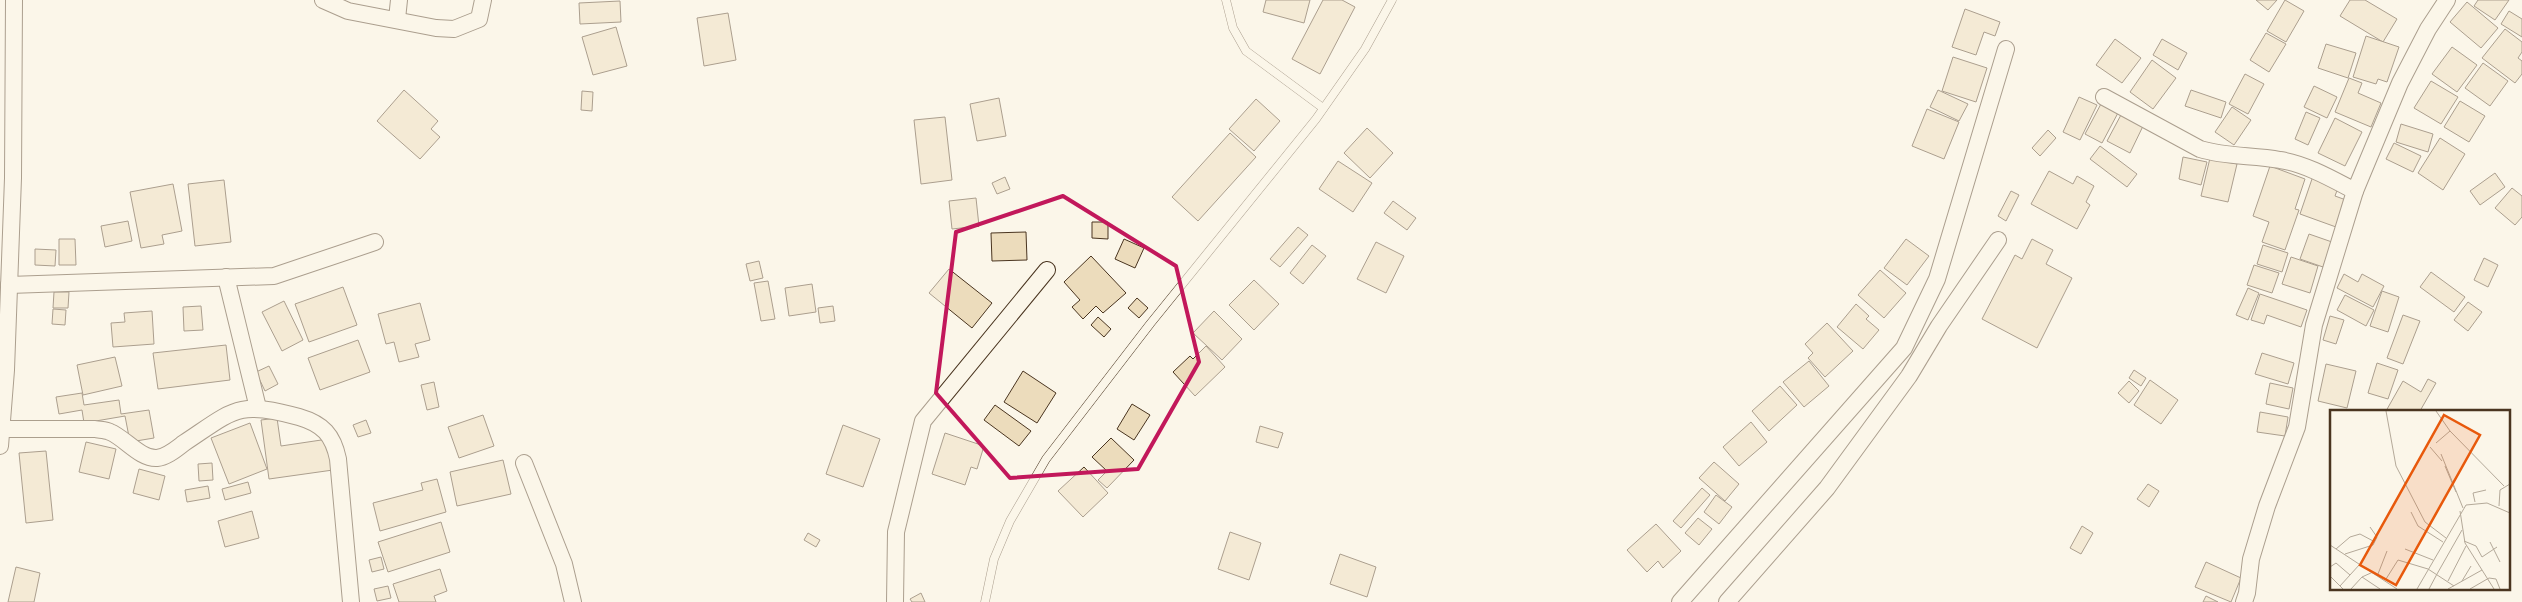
<svg xmlns="http://www.w3.org/2000/svg" width="2522" height="602" viewBox="0 0 2522 602" font-family="'Asap Condensed',sans-serif">
	<style>
		.building { fill: #ecdcbc; stroke: #4a3520 }
		.lines { fill: none; stroke-linecap: round; stroke-linejoin: round }
		.service-casing { stroke: #4a3520; stroke-width: 9 }
		.minor-casing { stroke: #4a3520; stroke-width: 18 }
		.service { stroke: #fbf6e9; stroke-width: 8 }
		.minor { stroke: #fbf6e9; stroke-width: 16 }
		.marked { fill: none; stroke: #c2185b; stroke-width: 4; stroke-linejoin: round }
		.inset-road { fill: none; stroke: #b4a999; stroke-width: 1 }
		.view { fill: #e8590c; fill-opacity: 0.15; stroke: #e8590c; stroke-width: 2.5 }
		.inset-edge { fill: none; stroke: #4a3520; stroke-width: 2.5 }
	</style>
	<rect width="100%" height="100%" fill="#fbf6e9"/>
	<!-- building -->
	<g class="building">
		<polygon points="1266,0 1310,0 1304,23 1263,12"/>
		<polygon points="1323,0 1342,0 1355,7 1320,74 1292,59"/>
		<polygon points="2256,0 2277,0 2268,10"/>
		<polygon points="2285,0 2304,11 2286,42 2267,31"/>
		<polygon points="2350,0 2365,0 2397,19 2383,42 2340,16"/>
		<polygon points="2478,0 2509,0 2495,20 2474,6"/>
		<polygon points="620,1 621,22 580,24 579,3"/>
		<polygon points="2467,2 2498,28 2481,48 2450,22"/>
		<polygon points="1965,9 2000,22 1995,36 1984,32 1976,55 1952,47"/>
		<polygon points="2509,11 2522,19 2522,37 2501,24"/>
		<polygon points="728,13 736,60 704,66 697,18"/>
		<polygon points="616,27 627,66 593,75 582,37"/>
		<polygon points="2505,29 2522,42 2522,52 2518,58 2522,61 2522,74 2515,83 2482,58"/>
		<polygon points="2266,33 2286,44 2269,72 2250,60"/>
		<polygon points="2366,36 2399,47 2387,82 2378,79 2376,84 2353,77"/>
		<polygon points="2115,39 2141,58 2122,83 2096,65"/>
		<polygon points="2162,39 2187,53 2178,70 2153,55"/>
		<polygon points="2326,44 2356,53 2348,78 2318,68"/>
		<polygon points="2452,47 2477,65 2457,92 2432,74"/>
		<polygon points="1953,57 1987,68 1976,102 1942,91"/>
		<polygon points="2152,60 2176,78 2153,109 2130,92"/>
		<polygon points="2483,63 2508,81 2490,106 2465,88"/>
		<polygon points="2245,74 2264,84 2248,114 2229,104"/>
		<polygon points="2349,78 2362,83 2358,93 2381,103 2371,127 2335,112"/>
		<polygon points="2431,81 2458,97 2441,124 2414,108"/>
		<polygon points="2314,86 2337,97 2327,118 2304,107"/>
		<polygon points="404,90 438,121 431,129 440,137 420,159 377,121"/>
		<polygon points="1938,90 1968,104 1959,121 1930,107"/>
		<polygon points="2191,90 2226,102 2221,118 2185,106"/>
		<polygon points="582,91 593,92 592,111 581,110"/>
		<polygon points="2079,97 2097,105 2080,140 2063,132"/>
		<polygon points="999,98 1006,136 977,141 970,104"/>
		<polygon points="1256,99 1280,121 1254,151 1229,129"/>
		<polygon points="2460,101 2485,116 2469,142 2444,127"/>
		<polygon points="2102,102 2119,111 2102,143 2085,134"/>
		<polygon points="2232,107 2251,120 2234,145 2215,132"/>
		<polygon points="1927,109 1959,122 1944,159 1912,146"/>
		<polygon points="2306,112 2320,118 2308,145 2295,139"/>
		<polygon points="2122,113 2144,124 2130,153 2107,141"/>
		<polygon points="945,117 952,180 921,184 914,120"/>
		<polygon points="2335,118 2362,132 2345,166 2318,153"/>
		<polygon points="2401,124 2433,134 2428,152 2396,142"/>
		<polygon points="1367,128 1393,153 1370,178 1344,153"/>
		<polygon points="2048,130 2056,138 2040,156 2032,148"/>
		<polygon points="1230,133 1256,157 1198,221 1172,197"/>
		<polygon points="2440,138 2465,154 2443,190 2418,173"/>
		<polygon points="2394,143 2421,156 2413,172 2386,159"/>
		<polygon points="2100,146 2137,174 2127,187 2090,159"/>
		<polygon points="2183,157 2207,162 2201,185 2179,179"/>
		<polygon points="2210,158 2237,164 2228,202 2201,196"/>
		<polygon points="1338,161 1372,183 1353,212 1319,189"/>
		<polygon points="2270,166 2305,179 2295,209 2299,210 2285,250 2262,242 2269,222 2253,216"/>
		<polygon points="2049,171 2073,184 2077,176 2094,186 2086,202 2090,205 2077,229 2031,204"/>
		<polygon points="2495,173 2505,187 2480,205 2470,191"/>
		<polygon points="2313,176 2339,185 2335,196 2346,200 2336,227 2300,214"/>
		<polygon points="1005,177 1010,189 997,194 992,183"/>
		<polygon points="224,180 231,242 195,246 188,184"/>
		<polygon points="173,184 182,231 162,235 164,244 141,248 130,192"/>
		<polygon points="2512,188 2522,196 2522,217 2515,225 2495,208"/>
		<polygon points="2011,191 2019,195 2006,221 1998,216"/>
		<polygon points="976,198 979,226 952,229 949,201"/>
		<polygon points="1393,201 1416,218 1407,230 1384,213"/>
		<polygon points="128,221 132,241 105,247 101,226"/>
		<polygon points="1092,222 1108,222 1108,239 1092,238"/>
		<polygon points="1298,227 1308,235 1280,267 1270,259"/>
		<polygon points="1026,232 1027,260 992,261 991,233"/>
		<polygon points="2309,234 2332,242 2323,267 2300,259"/>
		<polygon points="59,239 75,239 76,265 59,265"/>
		<polygon points="1124,239 1144,248 1135,268 1115,259"/>
		<polygon points="1906,239 1929,256 1907,285 1884,268"/>
		<polygon points="2032,239 2053,250 2046,264 2072,278 2037,348 1982,319 2015,255 2022,259"/>
		<polygon points="1376,242 1404,256 1386,293 1357,279"/>
		<polygon points="1312,245 1326,256 1303,284 1290,273"/>
		<polygon points="2263,245 2288,253 2282,272 2257,264"/>
		<polygon points="35,249 56,250 55,266 35,265"/>
		<polygon points="1091,256 1126,293 1103,313 1096,306 1083,319 1072,307 1080,300 1064,282"/>
		<polygon points="2291,257 2318,266 2310,293 2282,284"/>
		<polygon points="2484,258 2498,265 2488,287 2474,280"/>
		<polygon points="759,261 763,278 750,281 746,264"/>
		<polygon points="2254,265 2279,273 2272,293 2247,285"/>
		<polygon points="949,269 992,303 972,328 929,293"/>
		<polygon points="1880,270 1906,293 1884,318 1858,295"/>
		<polygon points="2431,272 2465,297 2454,312 2420,287"/>
		<polygon points="2344,274 2358,282 2362,274 2384,286 2373,307 2337,288"/>
		<polygon points="1254,280 1279,304 1254,330 1229,305"/>
		<polygon points="768,281 775,319 761,321 754,283"/>
		<polygon points="812,284 816,312 789,316 785,288"/>
		<polygon points="343,287 357,325 309,342 295,304"/>
		<polygon points="2248,288 2259,293 2248,320 2236,315"/>
		<polygon points="2382,291 2399,297 2388,332 2370,326"/>
		<polygon points="54,292 69,292 68,308 53,308"/>
		<polygon points="2260,294 2307,310 2301,327 2267,315 2264,324 2251,320"/>
		<polygon points="2345,295 2374,310 2366,326 2337,310"/>
		<polygon points="1137,298 1148,308 1139,318 1128,308"/>
		<polygon points="284,301 303,340 282,351 262,312"/>
		<polygon points="2468,302 2482,312 2468,331 2454,320"/>
		<polygon points="420,303 430,340 415,344 419,357 399,362 394,342 386,344 378,314"/>
		<polygon points="1856,304 1869,316 1866,319 1879,330 1863,349 1837,327"/>
		<polygon points="201,306 203,330 184,331 183,307"/>
		<polygon points="833,306 835,321 820,323 818,308"/>
		<polygon points="53,309 66,310 65,325 52,324"/>
		<polygon points="152,311 154,344 113,347 111,323 125,322 124,313"/>
		<polygon points="1214,311 1242,339 1222,360 1193,333"/>
		<polygon points="2403,315 2420,321 2403,364 2387,358"/>
		<polygon points="2330,316 2344,320 2336,344 2323,340"/>
		<polygon points="1098,317 1111,329 1104,337 1091,325"/>
		<polygon points="1827,323 1853,351 1825,377 1808,358 1813,353 1805,344"/>
		<polygon points="358,340 370,372 320,390 308,358"/>
		<polygon points="226,345 230,380 158,389 153,353"/>
		<polygon points="1206,346 1225,367 1195,396 1173,372 1190,356 1193,359"/>
		<polygon points="2262,353 2294,363 2288,384 2255,374"/>
		<polygon points="115,357 122,386 83,395 77,365"/>
		<polygon points="1809,361 1829,386 1804,407 1783,382"/>
		<polygon points="2377,363 2398,370 2388,399 2368,393"/>
		<polygon points="2326,364 2356,371 2347,408 2318,401"/>
		<polygon points="269,366 278,384 265,391 256,372"/>
		<polygon points="2134,370 2146,378 2141,386 2129,378"/>
		<polygon points="1023,371 1056,393 1037,423 1004,402"/>
		<polygon points="2428,379 2436,383 2420,411 2386,411 2403,381 2421,392"/>
		<polygon points="2150,380 2178,400 2161,424 2134,405"/>
		<polygon points="2129,381 2139,391 2129,403 2118,393"/>
		<polygon points="434,382 439,407 427,410 421,385"/>
		<polygon points="2270,383 2293,388 2289,409 2266,404"/>
		<polygon points="1780,386 1797,405 1769,431 1752,411"/>
		<polygon points="82,393 84,405 119,400 121,414 149,410 154,438 130,442 125,416 84,423 82,410 59,414 56,397"/>
		<polygon points="1132,404 1150,415 1134,440 1117,429"/>
		<polygon points="995,405 1031,431 1019,446 984,420"/>
		<polygon points="2260,412 2288,417 2285,436 2257,432"/>
		<polygon points="483,415 494,446 459,458 448,427"/>
		<polygon points="277,418 281,446 328,439 333,470 269,479 261,420"/>
		<polygon points="366,420 371,433 358,437 353,425"/>
		<polygon points="1751,422 1767,442 1739,466 1723,447"/>
		<polygon points="250,423 267,469 229,484 211,438"/>
		<polygon points="843,425 880,439 863,487 826,474"/>
		<polygon points="1260,426 1283,433 1278,448 1256,442"/>
		<polygon points="945,433 984,446 977,469 971,467 965,485 932,474"/>
		<polygon points="1111,438 1134,460 1107,488 1098,480 1107,471 1092,457"/>
		<polygon points="86,442 116,449 109,479 79,472"/>
		<polygon points="46,451 53,520 26,523 19,453"/>
		<polygon points="503,460 511,494 457,506 450,472"/>
		<polygon points="1714,462 1739,484 1725,501 1699,478"/>
		<polygon points="212,463 213,480 199,481 198,464"/>
		<polygon points="1084,467 1108,493 1083,517 1058,491"/>
		<polygon points="139,469 165,476 159,500 133,493"/>
		<polygon points="437,479 446,512 380,531 373,503 423,490 421,483"/>
		<polygon points="248,482 251,493 225,500 222,489"/>
		<polygon points="2148,484 2159,491 2149,507 2137,499"/>
		<polygon points="208,486 210,498 187,502 185,490"/>
		<polygon points="1702,488 1710,495 1681,528 1673,521"/>
		<polygon points="1716,495 1732,507 1719,524 1704,512"/>
		<polygon points="252,511 259,538 225,547 218,521"/>
		<polygon points="1698,518 1712,529 1699,545 1685,533"/>
		<polygon points="441,522 450,552 388,572 378,542"/>
		<polygon points="1656,524 1681,551 1663,568 1658,561 1647,572 1627,550"/>
		<polygon points="2082,526 2093,533 2081,554 2070,548"/>
		<polygon points="1230,532 1261,543 1249,580 1218,569"/>
		<polygon points="808,533 820,540 816,547 804,540"/>
		<polygon points="1340,554 1376,567 1367,597 1330,584"/>
		<polygon points="381,557 384,569 372,572 369,560"/>
		<polygon points="2206,562 2241,578 2231,602 2195,587"/>
		<polygon points="16,567 40,573 34,602 8,602"/>
		<polygon points="440,569 447,591 434,596 436,602 399,602 393,584"/>
		<polygon points="388,586 391,598 377,601 374,589"/>
		<polygon points="921,593 925,602 912,602 910,599"/>
		<polygon points="2206,596 2218,602 2203,602"/>
	</g>
	<g class="lines">
		<!-- service casing -->
		<g class="service-casing">
			<g id="service">
				<polyline points="1226,0 1233,28 1246,51 1323,108"/>
				<polyline points="985,602 994,559 1010,521 1046,459 1150,324 1316,119 1365,49 1392,0"/>
			</g>
		</g>
		<!-- minor casing -->
		<g class="minor-casing">
			<g id="minor">
				<polyline points="323,0 348,11 436,28 454,29 479,19 483,0"/>
				<polyline points="397,19 399,0"/>
				<path d="M2104,97L2200,149C2226,157 2253,155 2280,160C2306,164 2332,179 2355,191"/>
				<polyline points="226,277 258,408"/>
				<polyline points="9,285 274,276 375,242"/>
				<path d="M2,429H95C100,430 106,430 110,432C125,438 140,459 157,458C167,457 176,449 184,443C234,410 237,400 299,417C323,424 333,435 338,459L351,602"/>
				<polyline points="0,446 6,370 13,178 14,0"/>
				<polyline points="524,463 564,564 573,602"/>
				<polyline points="895,602 896,532 923,421 1047,270"/>
				<polyline points="1680,602 1904,348 1937,279 2006,49"/>
				<polyline points="1727,602 1827,488 1909,376 1939,326 1998,240"/>
				<polyline points="2244,602 2247,593 2251,559 2267,506 2297,427 2314,325 2355,191 2400,83 2428,29 2447,0"/>
			</g>
		</g>
		<!-- service -->
		<use href="#service" class="service"/>
		<!-- minor -->
		<use href="#minor" class="minor"/>
	</g>
	<!-- marked area -->
	<path d="M0 0H2522V602H0ZM1063,196L1176,266L1199,362L1138,469L1010,478L936,393L956,232Z" fill="#fbf6e9" fill-opacity=".55" fill-rule="evenodd"/>
	<path class="marked" d="M1063,196L1176,266L1199,362L1138,469L1010,478L936,393L956,232Z"/>
	<!-- overview -->
	<g transform="translate(2330 410)">
		<rect width="180" height="180" fill="#fbf6e9"/>
		<path class="inset-road" d="M56,1L66,56L95,112L116,128M106,1L120,21L174,76M106,33L120,21M100,37L112,51M111,44L133,98M115,56L126,82M145,92L143,83L156,80M169,96L170,80L180,74M130,101L135,133L164,179M81,102L88,116L113,132M134,131L146,136L152,147L167,137M160,132L170,152M0,135L67,179M6,139L20,127L30,124L45,132M75,139L103,150M15,144L43,135L47,127L40,117M0,157L6,153L20,165M48,164L57,141M107,164L132,120M0,166L13,179M32,167L50,179M56,169L68,150L98,159L124,176M118,171L136,136M132,171L141,156M10,176L30,154M21,179L32,167L43,162M87,179L136,95L157,93L180,103M99,179L107,164M118,179L152,160M140,179L159,168L166,169L170,179"/>
		<path class="view" d="M114,5L150,25L66,175L30,155Z"/>
		<rect width="180" height="180" class="inset-edge"/>
	</g>
</svg>
